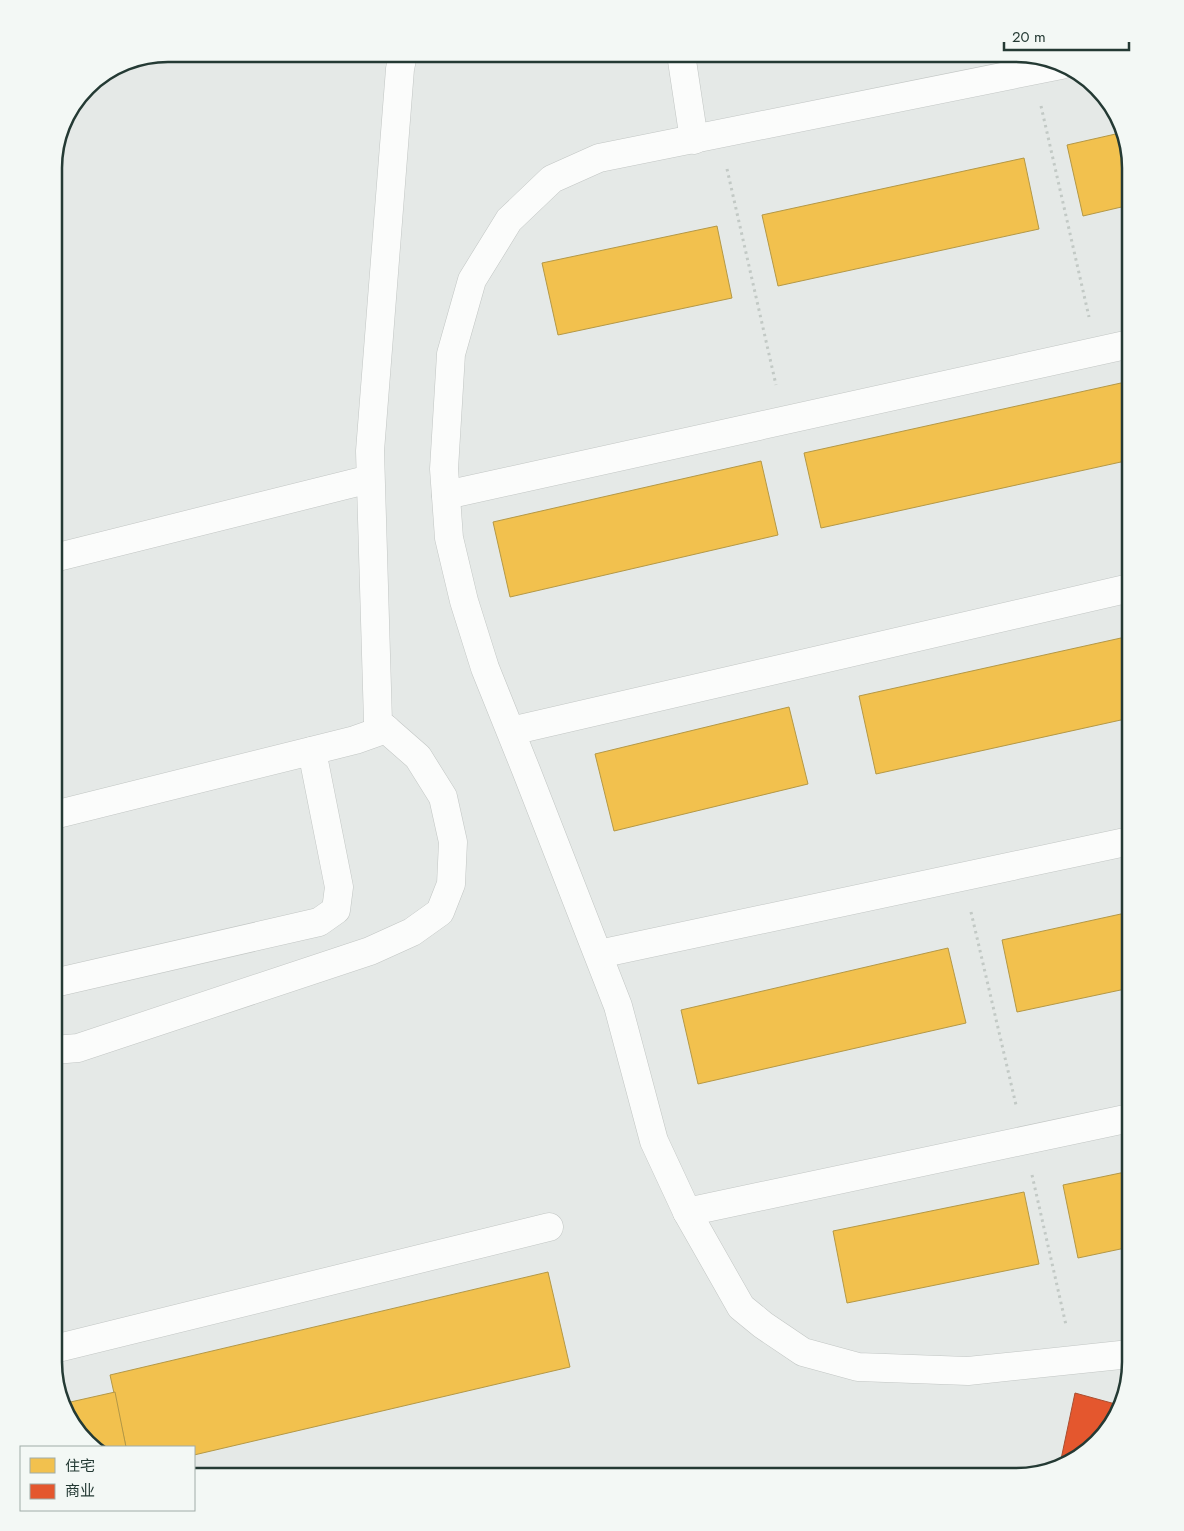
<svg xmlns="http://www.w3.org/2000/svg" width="1184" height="1531" viewBox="0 0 1184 1531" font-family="Jost,'Noto Sans SC',sans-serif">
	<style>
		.homes { fill: #f2c14e; stroke: #b49846 }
		.shops { fill: #e4572e; stroke: #aa4e30 }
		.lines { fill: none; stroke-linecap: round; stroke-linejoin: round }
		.minor-casing { stroke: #c2c6c4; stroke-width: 29 }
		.path { stroke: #c2c9c5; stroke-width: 3; stroke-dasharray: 2.5 4; stroke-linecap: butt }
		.minor { stroke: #fbfcfb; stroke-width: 28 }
		.rim { fill: none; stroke: #243a34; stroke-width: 2.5 }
	</style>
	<rect width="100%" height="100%" fill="#e5e9e7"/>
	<!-- homes -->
	<g class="homes">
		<polygon points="1120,133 1130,168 1130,205 1083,216 1067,145"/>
		<polygon points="1024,158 1039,229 778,286 762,215"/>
		<polygon points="717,226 732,298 558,335 542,263"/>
		<polygon points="1130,381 1130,460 821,528 804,453"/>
		<polygon points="761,461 778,535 510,597 493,522"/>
		<polygon points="1130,636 1130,718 876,774 859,696"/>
		<polygon points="789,707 808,784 614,831 595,754"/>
		<polygon points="1130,912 1130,988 1017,1012 1002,940"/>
		<polygon points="948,948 966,1023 698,1084 681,1010"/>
		<polygon points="1130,1171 1130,1247 1078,1258 1063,1185"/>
		<polygon points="1024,1192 1039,1264 847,1303 833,1231"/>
		<polygon points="548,1272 570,1367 194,1455 194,1447 126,1447 110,1375"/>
		<polygon points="115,1392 126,1447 96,1447 73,1426 66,1403"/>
	</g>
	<!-- shops -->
	<polygon class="shops" points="1075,1393 1119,1405 1115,1420 1079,1458 1060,1464"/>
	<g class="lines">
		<!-- minor casing -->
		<g class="minor-casing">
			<g id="minor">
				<polyline points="681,54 694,140"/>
				<polyline points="1061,65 599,158 552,179 509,220 472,280 451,354 444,469 449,538 464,601 485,668 526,770 618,1006 654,1141 687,1212 741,1307 763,1325 803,1352 858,1367 968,1371 1130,1354"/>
				<polyline points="446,495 1130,344"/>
				<polyline points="54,558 370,479"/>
				<polyline points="511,731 1130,588"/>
				<polyline points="54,815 355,740 386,729"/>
				<polyline points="599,954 1130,841"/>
				<polyline points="54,983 319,922 336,910 339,887 312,751"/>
				<polyline points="54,1050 78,1048 370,951 412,932 440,912 451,884 453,842 443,797 418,757 378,722 370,451 400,69 403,54"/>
				<polyline points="687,1212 1130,1118"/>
				<polyline points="54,1349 549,1227"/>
			</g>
		</g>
		<!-- path -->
		<g class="path">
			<polyline points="1041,106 1089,317"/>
			<polyline points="727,169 776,385"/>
			<polyline points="971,912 1016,1105"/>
			<polyline points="1032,1175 1066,1325"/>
		</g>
		<!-- minor -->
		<use href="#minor" class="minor"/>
	</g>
	<!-- crop -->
	<path d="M0 0H1184V1531H0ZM168 62H1016A106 106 0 0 1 1122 168V1362A106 106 0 0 1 1016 1468H168A106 106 0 0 1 62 1362V168A106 106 0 0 1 168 62Z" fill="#f3f8f5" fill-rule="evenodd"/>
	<path class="rim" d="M168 62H1016A106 106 0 0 1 1122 168V1362A106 106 0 0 1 1016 1468H168A106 106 0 0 1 62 1362V168A106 106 0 0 1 168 62Z"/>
	<!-- legend -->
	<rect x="20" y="1446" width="175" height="65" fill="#f3f8f5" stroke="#a0aca8"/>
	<rect x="30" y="1458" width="25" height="15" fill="#f2c14e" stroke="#a0aca8"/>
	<text x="65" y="1471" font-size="15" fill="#243a34">住宅</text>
	<rect x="30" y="1484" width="25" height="15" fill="#e4572e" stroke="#a0aca8"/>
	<text x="65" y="1496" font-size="15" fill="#243a34">商业</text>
	<!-- scale -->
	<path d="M1004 42v8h125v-8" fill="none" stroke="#243a34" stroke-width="2.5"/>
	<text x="1012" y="42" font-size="15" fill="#243a34" stroke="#f3f8f5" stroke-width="4" paint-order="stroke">20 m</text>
</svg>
